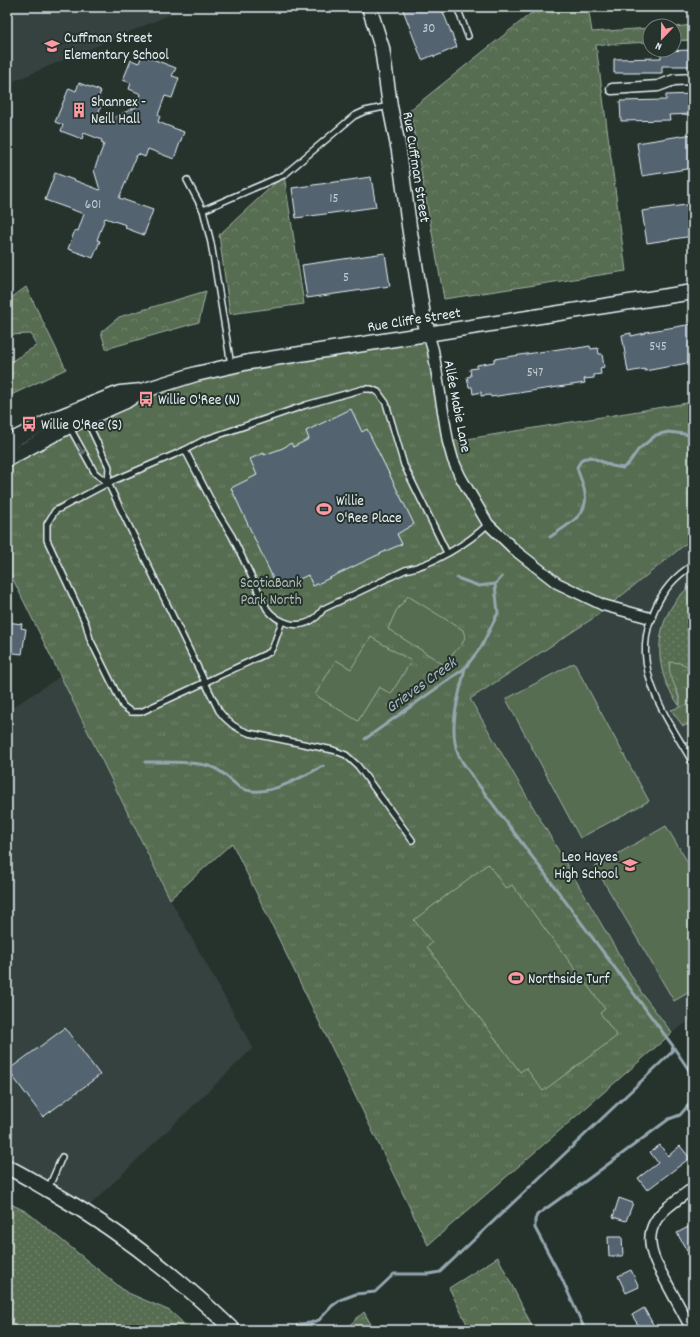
<svg xmlns="http://www.w3.org/2000/svg" width="700" height="1337" viewBox="0 0 700 1337" font-family="Dekko,sans-serif">
	<style>
		.built { fill: #344241 }
		.grass { fill: url(#grass-dots); stroke: #a0afa4 }
		.forest { fill: url(#forest-crowns); stroke: #a0afa4 }
		.park { fill: url(#park-tufts); stroke: #a0afa4 }
		.pitch { fill: #576d51; stroke: #a0afa4 }
		.lines { fill: none; stroke-linecap: round; stroke-linejoin: round }
		.stream { stroke: #94a7af; stroke-width: 3 }
		.building { fill: #536470; stroke: #e8f1f8 }
		.lane-casing { stroke: #e8f1f8; stroke-width: 8 }
		.street-casing { stroke: #e8f1f8; stroke-width: 13 }
		.secondary-casing { stroke: #e8f1f8; stroke-width: 17 }
		.lane { stroke: #26332d; stroke-width: 5 }
		.street { stroke: #26332d; stroke-width: 10 }
		.secondary { stroke: #26332d; stroke-width: 14 }
		.oneway { stroke: #6a7674 }
		.labels { text-anchor: middle; stroke-width: 4; stroke-linejoin: round; paint-order: stroke }
		.number-label { font-size: 13px; fill: #c3ced6 }
		.poi-label { font-size: 15px; fill: #e8f1f8; stroke: #26332d; text-anchor: start }
		.street-label { font-size: 15px; fill: #e8f1f8; stroke: #26332d }
		.park-label { font-size: 15px; fill: #aebcb5; stroke: #26332d }
		.water-label { font-size: 16px; font-style: italic; fill: #a9b9c2; stroke: #26332d }
	</style>
	<defs>
		<pattern id="grass-dots" width="8" height="8" patternUnits="userSpaceOnUse"><rect width="8" height="8" fill="#576d51"/><path d="M2 2h.1M6 6h.1" fill="none" stroke="#6f826b" stroke-width="1.8" stroke-linecap="round"/></pattern>
		<pattern id="forest-crowns" width="20" height="18" patternUnits="userSpaceOnUse"><rect width="20" height="18" fill="#576d51"/><path d="M2 6a3 3 0 1 1 6 0M12 15a3 3 0 1 1 6 0" fill="none" stroke="#6f826b"/></pattern>
		<pattern id="park-tufts" width="24" height="20" patternUnits="userSpaceOnUse"><rect width="24" height="20" fill="#576d51"/><path d="M3 7l-1-3M5 7V3M7 7l1-3M15 17l-1-3M17 17v-4M19 17l1-3" fill="none" stroke="#6f826b"/></pattern>
	</defs>
	<rect width="100%" height="100%" fill="#26332d"/>
	<filter id="ink" filterUnits="userSpaceOnUse"><feTurbulence type="fractalNoise" baseFrequency=".025" numOctaves="2"/><feDisplacementMap in="SourceGraphic" scale="8" xChannelSelector="R" yChannelSelector="G"/><feConvolveMatrix kernelMatrix="1 2 1 2 8 2 1 2 1" color-interpolation-filters="sRGB"/></filter>
	<g filter="url(#ink)">
		<!-- built -->
		<g class="built">
			<polygon points="7,7 188,7 7,84"/>
			<polygon points="693,538 693,1018 672,1033 641,992 470,699 595,617"/>
			<polygon points="61,676 170,899 253,1048 84,1211 7,1167 7,711"/>
		</g>
		<!-- grass -->
		<g class="grass">
			<path d="M693,584V673L689,667L676,689L680,701V707C676,700 670,693 667,685C652,649 660,608 693,584Z"/>
			<polygon points="7,1202 27,1212 126,1292 170,1311 191,1330 7,1330"/>
		</g>
		<!-- forest -->
		<g class="forest">
			<polygon points="539,7 588,7 592,32 650,28 650,42 596,45 626,271 444,299 410,110"/>
			<polygon points="693,25 693,40 674,41 674,27"/>
			<polygon points="284,175 304,304 230,314 219,235"/>
			<polygon points="26,287 66,369 9,396 7,391 7,364 36,346 31,334 7,335 7,301"/>
			<polygon points="206,291 199,322 106,349 101,332 119,317"/>
			<path d="M670,662C681,663 687,663 693,673V723L683,726L671,710L680,707C682,691 666,679 670,662Z"/>
			<polygon points="498,1257 534,1330 470,1330 449,1288"/>
			<polygon points="364,1312 374,1330 344,1330"/>
		</g>
		<!-- park -->
		<polygon class="park" points="428,333 449,442 693,402 693,538 595,617 470,699 641,992 672,1033 428,1245 232,843 170,899 7,567 7,459 59,431 196,374"/>
		<!-- pitch -->
		<g class="pitch">
			<polygon points="408,596 463,630 465,637 462,644 443,664 388,629 396,611"/>
			<polygon points="371,637 411,661 391,694 379,687 358,721 315,695 336,660 351,669"/>
			<polygon points="574,663 649,801 580,838 506,699"/>
			<polygon points="666,826 693,871 693,990 674,1001 595,867"/>
			<polygon points="488,864 506,889 512,885 605,1009 600,1013 617,1036 543,1091 526,1068 520,1072 427,947 432,943 414,920"/>
		</g>
		<g class="lines">
			<!-- stream -->
			<g class="stream">
				<path d="M550,537C565,526 589,516 585,494C584,485 579,476 577,467L582,459L591,457L612,466L623,468L629,463L638,450L656,435L668,432L693,435"/>
				<polyline points="457,578 479,586 495,584"/>
				<polyline points="365,739 465,668 481,647 498,613 495,584 502,577"/>
				<path d="M145,762C163,762 192,761 209,766C221,769 230,780 239,787C263,801 301,777 323,766"/>
				<polyline points="674,1048 693,1076"/>
				<path d="M296,1330L297,1326L300,1324L310,1323L319,1320L332,1306L340,1300L356,1294L375,1292L394,1274H429L440,1272L672,1052L673,1046L475,780C470,772 462,763 458,754C448,726 459,696 465,668"/>
				<polyline points="585,1330 561,1277 535,1228 535,1220 537,1215 562,1197 572,1191 669,1119 680,1115 693,1100"/>
			</g>
		</g>
		<!-- building -->
		<g class="building">
			<polygon points="402,7 441,7 457,47 434,57 434,55 422,60"/>
			<polygon points="693,50 693,66 662,66 662,73 614,73 614,59 661,58 661,51"/>
			<polygon points="142,55 176,68 172,76 179,78 172,98 165,96 158,115 160,116 158,122 184,132 174,159 148,149 145,157 138,154 137,156 136,156 127,179 119,198 153,210 144,235 125,228 126,225 105,218 97,240 100,241 93,258 68,249 75,230 78,231 84,214 45,200 55,173 100,190 94,170 104,144 101,143 102,140 84,133 82,139 61,131 63,125 55,122 69,88 76,91 79,83 101,91 98,99 103,101 98,114 111,119 136,107 141,94 129,89 131,83 123,80 131,60 139,63"/>
			<polygon points="693,94 693,114 669,115 670,120 621,121 620,101 666,100 666,95"/>
			<polygon points="693,134 693,168 642,176 637,143"/>
			<polygon points="371,177 376,207 296,218 292,188"/>
			<polygon points="693,204 693,236 647,243 642,211"/>
			<polygon points="385,253 390,286 307,298 302,265"/>
			<polygon points="693,324 693,362 645,371 645,369 628,372 622,335 631,333 631,336 645,333 645,332"/>
			<polygon points="590,346 591,349 598,348 599,354 602,354 604,367 600,368 601,374 594,375 594,378 584,379 585,383 491,397 490,395 481,396 481,392 473,394 472,387 469,387 467,377 471,376 470,369 477,368 477,365 494,362 494,359 572,347 572,349"/>
			<polygon points="351,409 362,432 367,429 414,524 397,534 402,544 388,550 313,586 308,575 278,589 231,488 257,475 250,459 264,453 264,455 283,448 291,443 293,447 309,439 306,431"/>
			<polygon points="7,622 22,624 21,628 26,629 22,654 7,652"/>
			<polygon points="65,1028 100,1075 43,1117 8,1070"/>
			<polygon points="660,1145 668,1156 680,1146 690,1158 647,1190 638,1178 658,1163 650,1152"/>
			<polygon points="619,1198 633,1203 626,1221 613,1217"/>
			<polygon points="690,1226 693,1231 693,1248 687,1251 677,1233"/>
			<polygon points="608,1237 622,1237 623,1256 609,1256"/>
			<polygon points="631,1270 639,1287 626,1293 618,1276"/>
			<polygon points="644,1308 654,1326 648,1330 641,1330 632,1315"/>
		</g>
		<g class="lines">
			<!-- lane casing -->
			<g class="lane-casing">
				<g id="lane">
					<polyline points="457,7 468,36"/>
					<polyline points="187,180 203,210 211,243 231,365"/>
					<polyline points="203,210 284,175 354,116 365,111 389,106"/>
					<polyline points="86,419 109,467 108,483"/>
					<path d="M69,426L95,473L108,483L219,711C227,722 236,729 249,733L333,750L346,755L358,766L412,840"/>
					<path d="M185,450L216,510L232,536L267,609C278,623 299,631 315,618C318,616 321,612 323,609L405,570C432,565 469,543 488,524"/>
					<path d="M693,565C675,576 662,591 654,611C628,667 666,716 693,763"/>
					<polyline points="282,621 273,647 270,652 141,712 131,712 123,706 90,639 86,624 47,540 47,524 55,511 108,483 185,450 204,440 306,405 363,389 371,389 378,392 386,403 404,465 447,553"/>
					<polyline points="48,1189 62,1157"/>
				</g>
			</g>
			<!-- street casing -->
			<g class="street-casing">
				<g id="street">
					<polyline points="612,89 658,86 674,80 693,79"/>
					<polyline points="428,333 433,350 448,442 453,460 460,476 488,524 516,551 557,583 603,605 650,618"/>
					<path d="M692,1330L656,1263C638,1223 665,1209 693,1188"/>
				</g>
			</g>
			<!-- secondary casing -->
			<g class="secondary-casing">
				<g id="secondary">
					<polyline points="369,7 382,48 390,106 399,151 409,226 423,315 428,333"/>
					<polyline points="7,444 18,437 54,419 120,393 142,391 196,374 249,362 693,292"/>
					<polyline points="7,459 69,426 126,401 135,395"/>
					<path d="M7,1167C22,1174 36,1183 50,1191C119,1230 176,1275 233,1330"/>
				</g>
			</g>
			<!-- lane -->
			<use href="#lane" class="lane"/>
			<!-- street -->
			<use href="#street" class="street"/>
			<!-- secondary -->
			<use href="#secondary" class="secondary"/>
		</g>
		<!-- one-way arrows -->
		<defs><path id="oneway-shaft" d="M-6 0H5M1.5-3L5.5 0L1.5 3" fill="none" stroke-width="1.6" stroke-linecap="round" stroke-linejoin="round"/></defs>
		<use class="oneway" href="#oneway-shaft" transform="translate(81 449) rotate(60)"/>
	</g>
	<!-- icons -->
	<defs>
		<g id="school-bare" transform="scale(1.2)"><path d="M0-5L7-2L0 1L-7-2ZM-4 1L0 2.5L4 1V4Q0 6-4 4Z" fill="#ff9aa2" stroke="#26332d" stroke-width="2.5" paint-order="stroke"/></g>
		<g id="building-bare" transform="scale(1.2)"><path d="M-4-6H4V6H1V3H-1V6H-4ZM-2.5-4.3h1.7v1.8h-1.7ZM.8-4.3h1.7v1.8H.8ZM-2.5-1h1.7V.8h-1.7ZM.8-1h1.7V.8H.8Z" fill="#ff9aa2" stroke="#26332d" stroke-width="2.5" paint-order="stroke"/></g>
		<g id="bus-bare" transform="scale(1.2)"><path d="M-5-6H5V4H4V6H2V4H-2V6H-4V4H-5ZM-3.5-4V0h7V-4ZM-3.5 1.2v1.5H-2V1.2ZM2 1.2v1.5H3.5V1.2Z" fill="#ff9aa2" stroke="#26332d" stroke-width="2.5" paint-order="stroke"/></g>
		<g id="stadium-bare" transform="scale(1.2)"><path d="M0-5a6.5 5 0 1 0 0 10a6.5 5 0 1 0 0-10ZM-3.5-1.8h7v3.6h-7Z" fill="#ff9aa2" stroke="#26332d" stroke-width="2.5" paint-order="stroke"/></g>
	</defs>
	<g fill-rule="evenodd">
		<use href="#school-bare" x="52" y="46"/>
		<use href="#building-bare" x="79" y="110"/>
		<use href="#bus-bare" x="146" y="399"/>
		<use href="#bus-bare" x="29" y="424"/>
		<use href="#stadium-bare" x="324" y="509"/>
		<use href="#school-bare" x="630" y="865"/>
		<use href="#stadium-bare" x="516" y="978"/>
	</g>
	<g class="labels">
		<!-- number labels -->
		<g class="number-label">
			<text x="429" y="32">30</text>
			<text x="334" y="202">15</text>
			<text x="93" y="208">601</text>
			<text x="346" y="281">5</text>
			<text x="658" y="350">545</text>
			<text x="535" y="376">547</text>
		</g>
		<!-- poi labels -->
		<g class="poi-label">
			<text x="64" y="42">Cuffman Street<tspan x="64" dy="17">Elementary School</tspan></text>
			<text x="91" y="106">Shannex -<tspan x="91" dy="17">Neill Hall</tspan></text>
			<text x="158" y="404">Willie O'Ree (N)</text>
			<text x="41" y="429">Willie O'Ree (S)</text>
			<text x="336" y="505">Willie<tspan x="336" dy="17">O'Ree Place</tspan></text>
			<text x="618" y="861" text-anchor="end">Leo Hayes<tspan x="618" dy="17">High School</tspan></text>
			<text x="528" y="983">Northside Turf</text>
		</g>
		<!-- street labels -->
		<g class="street-label">
			<text transform="translate(417 167) rotate(81)" y="5">Rue Cuffman Street</text>
			<text transform="translate(414 319) rotate(-9)" y="5">Rue Cliffe Street</text>
			<text transform="translate(458 406) rotate(79)" y="5">Allée Mabie Lane</text>
		</g>
		<!-- park labels -->
		<g class="park-label">
			<text x="271" y="587">ScotiaBank<tspan x="271" dy="17">Park North</tspan></text>
		</g>
		<!-- water labels -->
		<g class="water-label">
			<text transform="translate(420 684) rotate(-36)" y="6">Grieves Creek</text>
		</g>
	</g>
	<!-- margin -->
	<rect width="700" height="1337" fill="none" stroke="#26332d" stroke-width="24"/>
	<rect x="12" y="12" width="676" height="1313" fill="none" stroke="#e8f1f8" stroke-width="1.5" filter="url(#ink)"/>
	<!-- north arrow -->
	<g transform="translate(662 38) rotate(202)"><circle r="19" fill="#26332d" stroke="#747f7e"/>
	<path d="M0-3L7 15L0 10L-7 15Z" fill="#ff9aa2"/>
	<text y="-6" font-size="11" font-weight="bold" text-anchor="middle" fill="#e8f1f8">N</text>
	</g>
</svg>
